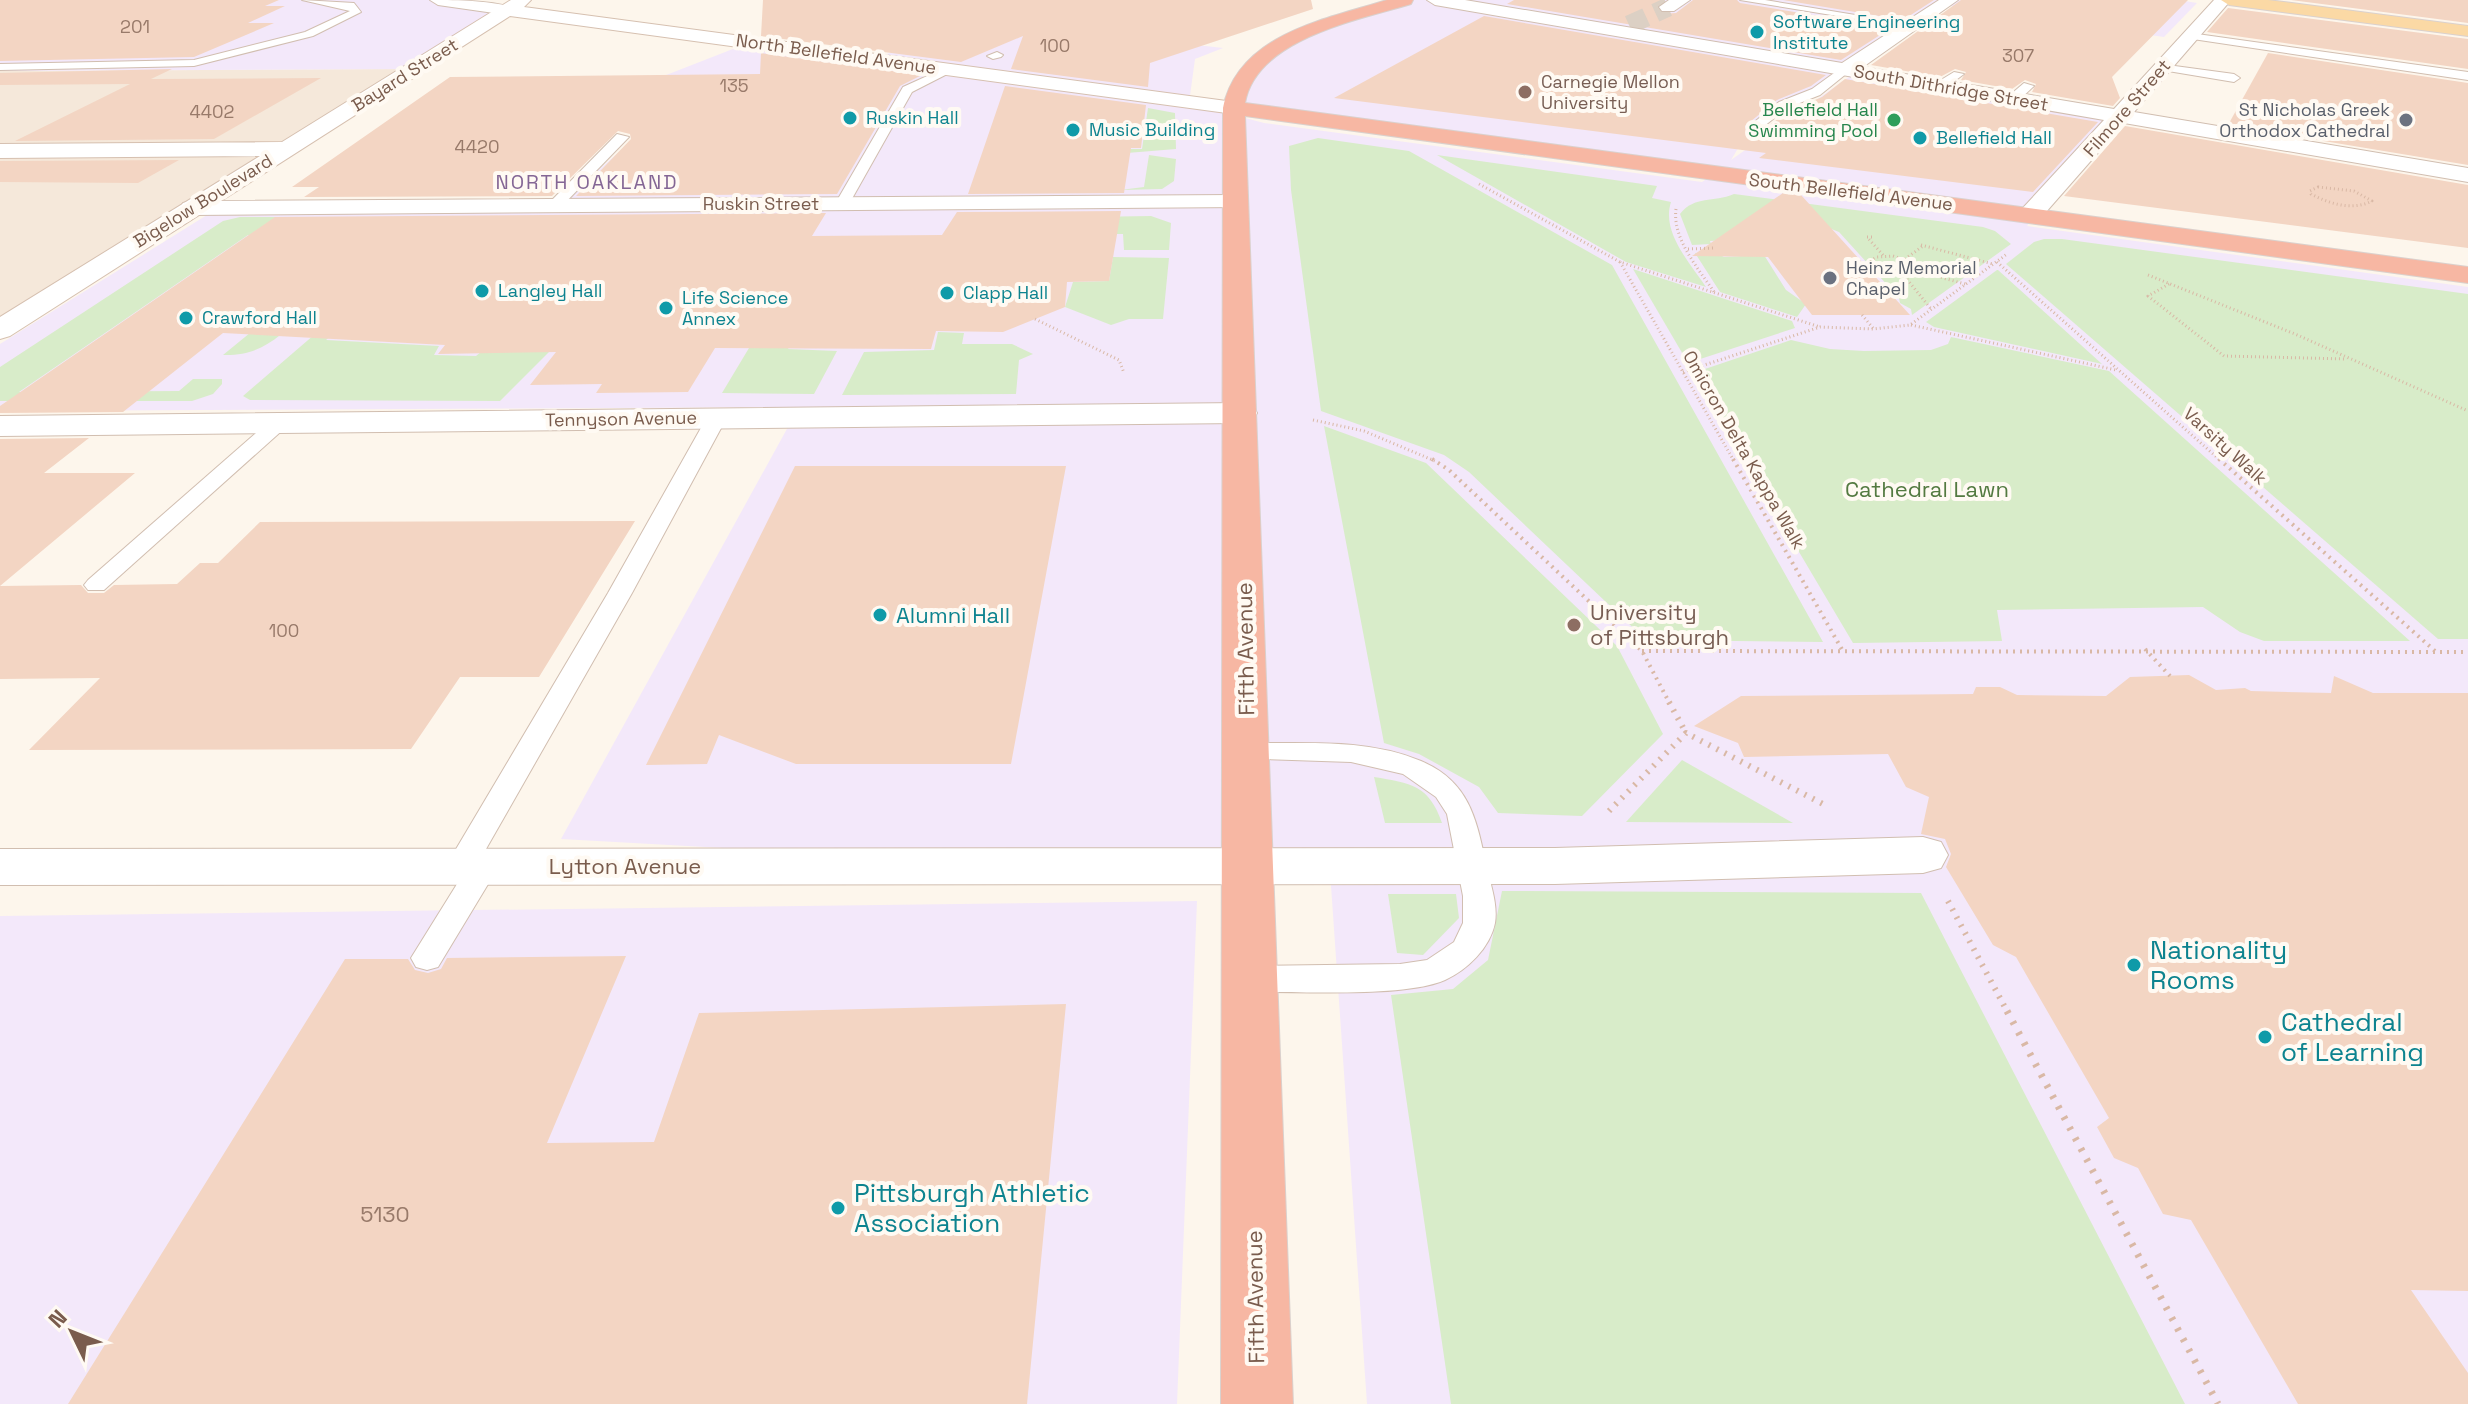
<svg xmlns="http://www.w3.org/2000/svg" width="2468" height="1404" viewBox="0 0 2468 1404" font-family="'Space Grotesk',sans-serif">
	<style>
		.residential { fill: #f5e8da }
		.education { fill: #f3e8fa }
		.green { fill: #d8ecc9 }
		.building { fill: #f3d5c3 }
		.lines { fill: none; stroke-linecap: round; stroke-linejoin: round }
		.street-tunnel { stroke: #dcd0c4; stroke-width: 19; stroke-dasharray: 19 10; stroke-linecap: butt }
		.lane-casing { stroke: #d1beb0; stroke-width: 2 }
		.street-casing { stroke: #d1beb0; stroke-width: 2 }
		.secondary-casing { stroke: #d6c0b0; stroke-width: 2 }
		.primary-casing { stroke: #dad1cd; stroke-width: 2 }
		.highway-casing { stroke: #dad1cd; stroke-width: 2 }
		.path-far3 { stroke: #d9b8a5; stroke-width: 3; stroke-dasharray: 1 3; stroke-linecap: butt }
		.path-far2 { stroke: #d9b8a5; stroke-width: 4; stroke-dasharray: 2 5; stroke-linecap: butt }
		.path-far1 { stroke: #d9b8a5; stroke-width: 6; stroke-dasharray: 2 7; stroke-linecap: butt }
		.path { stroke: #d9b8a5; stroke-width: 7; stroke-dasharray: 3 9; stroke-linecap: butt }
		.lane { fill: #fff; fill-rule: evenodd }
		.street { fill: #fff; fill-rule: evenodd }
		.secondary { fill: #fff; fill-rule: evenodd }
		.primary { fill: #fbd9a5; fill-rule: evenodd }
		.highway { fill: #f7b7a3; fill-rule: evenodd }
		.culture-dot { fill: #0f9aa8; stroke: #fffaf3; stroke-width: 3 }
		.education-dot { fill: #8d6e63; stroke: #fffaf3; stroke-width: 3 }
		.leisure-dot { fill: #2e9e5b; stroke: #fffaf3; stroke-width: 3 }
		.worship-dot { fill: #6b7280; stroke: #fffaf3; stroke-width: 3 }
		.labels { text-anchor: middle; stroke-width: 8; stroke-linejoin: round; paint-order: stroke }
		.far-culture-label { font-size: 18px; fill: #0d838f; stroke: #fffaf3; text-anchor: start }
		.number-label { font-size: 18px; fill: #987a6a }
		.far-street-label { font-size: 18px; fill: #7a5c4d; stroke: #fffaf3 }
		.far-education-label { font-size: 18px; fill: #785e54; stroke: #fffaf3; text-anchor: start }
		.far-leisure-label { font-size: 18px; fill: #27864d; stroke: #fffaf3; text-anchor: end }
		.far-worship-label { font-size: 18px; fill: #5b616d; stroke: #fffaf3; text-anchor: end }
		.far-neighbourhood-label { font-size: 20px; letter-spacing: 2px; fill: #846695; stroke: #fffaf3 }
		.park-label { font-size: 22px; fill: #537a41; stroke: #fffaf3 }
		.education-label { font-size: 22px; fill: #785e54; stroke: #fffaf3; text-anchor: start }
		.culture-label { font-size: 22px; fill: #0d838f; stroke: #fffaf3; text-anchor: start }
		.street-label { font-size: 22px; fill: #7a5c4d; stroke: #fffaf3 }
		.near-number-label { font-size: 22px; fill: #987a6a }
		.near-culture-label { font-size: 26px; fill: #0d838f; stroke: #fffaf3; text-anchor: start }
	</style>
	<rect width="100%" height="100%" fill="#fdf6ec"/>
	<!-- residential -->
	<polygon class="residential" points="413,69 0,330 0,71"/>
	<!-- education -->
	<g class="education">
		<polygon points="0,0 438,0 508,10 413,69 0,71"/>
		<polygon points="1405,0 2179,0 2197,3 2164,37 1943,5 1841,76 1749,130 1731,160 1853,74 2114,118 2027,226 2468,287 2468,1404 1367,1404 1329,857 834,854 561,839 799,407 0,411 0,344 207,215 555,208 644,130 592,104 738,47 857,63 906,48 970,19 1223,48 1195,59 1189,103 1264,123 1702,182 1713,175 1234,108 1242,77 1282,44"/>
		<polygon points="1197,901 1177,1404 0,1404 0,916"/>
	</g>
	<!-- green -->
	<g class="green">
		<polygon points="1148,108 1175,113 1176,149 1127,153 1127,149 1142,149"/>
		<polygon points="1318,138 1409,151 1612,265 1823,642 1646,640 1469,472 1444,455 1321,411 1291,190 1289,146"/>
		<polygon points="1149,155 1176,159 1174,181 1162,189 1120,190 1144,187"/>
		<path d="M1437,155L1657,186L1652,198L1671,202C1661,232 1690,263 1706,287L1626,262Z"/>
		<path d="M1734,194L1983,227L1995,231L2011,244L1912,315L1911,309L1900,303L1899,298L1839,232L1804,218L1745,239L1710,241L1711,244L1692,245L1680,214C1695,195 1713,203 1734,194Z"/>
		<polygon points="1151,216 1171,223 1169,250 1124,250 1123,234 989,234 1087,217"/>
		<polygon points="240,217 319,217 265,235 248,235 19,392 179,391 193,379 222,379 222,384 213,394 192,401 0,401 0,367 223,221"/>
		<polygon points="2044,239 2062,239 2468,294 2468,639 2438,639 2006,264 2034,242"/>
		<polygon points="1695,253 1716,253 1724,257 1764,255 1786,290 1806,304 1797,317 1720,292"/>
		<polygon points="1113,257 1169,258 1163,319 1129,319 1111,325 1065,307 1073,282 1109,281"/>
		<polygon points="1633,269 1792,321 1795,328 1688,363"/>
		<polygon points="1997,270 1998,270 2102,364 1934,327 1926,322"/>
		<polygon points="832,272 788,349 837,351 814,394 722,393 794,273"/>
		<path d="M290,300L307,313C278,336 263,356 223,355Z"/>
		<polygon points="369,303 326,340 439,346 434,355 476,356 487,347 555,346 500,401 250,400 243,396 350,304"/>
		<polygon points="938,332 964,333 962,344 1012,344 1033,354 1019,360 1016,394 842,395 864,352 934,350"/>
		<polygon points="1951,337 2109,371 2410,641 2264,641 2240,632 2203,607 1997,610 2002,641 1853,643 1693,373 1791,340 1830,349 1864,351 1931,350 1948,344"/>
		<polygon points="1324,426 1426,463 1617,646 1663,734 1582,816 1498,813 1479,787 1419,754 1384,743"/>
		<polygon points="1682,760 1793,823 1626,822"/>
		<path d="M1374,777C1411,783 1429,785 1442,823H1385Z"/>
		<polygon points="1502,891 1921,893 2185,1404 1451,1404 1391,995 1453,989 1488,960"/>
		<polygon points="1388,894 1456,894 1459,918 1423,955 1397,953"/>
	</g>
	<!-- building -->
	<g class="building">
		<polygon points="0,0 279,0 265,6 285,6 248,23 274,23 194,57 0,61"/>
		<polygon points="763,0 1311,0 1313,9 1150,63 1148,87 1011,69 1023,36 961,62 761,36"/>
		<polygon points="1514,0 1664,0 1656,7 1662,14 1676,13 1693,0 1737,0 1740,3 1891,28 1841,60 1507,4"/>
		<polygon points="1783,0 1934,0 1903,20"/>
		<polygon points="1961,0 2188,0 2112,77 2120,98 2113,106 2032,92 2036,84 2025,80 2012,89 1961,80 1966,72 1955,69 1940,77 1871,65"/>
		<polygon points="2291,0 2468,0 2468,23"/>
		<polygon points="2228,8 2468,39 2468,69 2207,32"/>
		<polygon points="1484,16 1826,75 1811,86 1777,100 1745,126 1746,131 1757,134 1789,111 1822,97 1845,79 2098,122 2033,192 1759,158 1766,153 1334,98"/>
		<polygon points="761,53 922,75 900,86 837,194 576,196 631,139 630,134 618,131 552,196 304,197 319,187 292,187 450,77 760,74"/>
		<polygon points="2268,53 2468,83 2468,165 2228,125"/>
		<polygon points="172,69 151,79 321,78 214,139 15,141 130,84 0,85 0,73"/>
		<polygon points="1005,86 1146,105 1141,148 1131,148 1124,193 968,194"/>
		<polygon points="2125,126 2468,185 2468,248 2064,196"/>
		<polygon points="179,160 138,183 0,182 0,161"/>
		<polygon points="1783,193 1801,195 1910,315 1812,315 1768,257 1692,256"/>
		<polygon points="1121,211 1109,281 1067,282 1065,307 1003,332 936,331 931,349 715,348 688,392 596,393 602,384 530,385 556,352 438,354 445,345 223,333 123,412 0,413 0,406 275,217 826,213 812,236 942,235 957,212"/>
		<polygon points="89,438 44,473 135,473 0,586 81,585 88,593 104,593 114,585 177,584 200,563 218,563 260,522 635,521 539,677 460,677 411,749 29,750 100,678 0,679 0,439"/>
		<polygon points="795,466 1066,466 1011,764 796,764 719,735 707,764 646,765"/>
		<polygon points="2189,675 2216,690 2245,688 2251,691 2331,693 2334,676 2373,693 2468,693 2468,1291 2411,1290 2468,1373 2468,1404 2298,1404 2191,1220 2163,1214 2138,1168 2114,1158 2097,1127 2109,1118 2016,957 1993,945 1946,867 1951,854 1945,839 1921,834 1929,797 1906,787 1888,754 1744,757 1738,743 1694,726 1741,696 1973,694 1976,687 2000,687 2017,695 2106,696 2130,677"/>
		<polygon points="626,956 547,1143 654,1142 699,1013 1066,1004 1027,1404 68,1404 345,959 408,959 415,970 428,973 441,969 447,958"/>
	</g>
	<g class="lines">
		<!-- street-tunnel -->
		<polyline class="street-tunnel" points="1629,25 1668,7"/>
		<!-- lane casing -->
		<g class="lane-casing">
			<g id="lane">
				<polygon points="302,0 354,3 361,12 313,36 194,66 0,70 0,64 194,60 305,32 350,11"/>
				<polygon points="1740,0 1765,0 1916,25 1911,28"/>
				<polygon points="2190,33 2468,72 2468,80 2186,38 2185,36"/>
				<polygon points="997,52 1003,55 1001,57 993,59 987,56"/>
				<polygon points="2160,64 2234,74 2240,78 2234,82 2156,69 2154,67"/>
				<polygon points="947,67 957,69 912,92 849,204 842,208 837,207 835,204 903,87"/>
				<polygon points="1841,68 1851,70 1820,95 1787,108 1758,131 1747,128 1779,102 1812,89"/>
				<polygon points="1954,72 1964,74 1944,89 1936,89 1936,83"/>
				<polygon points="2024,83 2034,86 2018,101 2010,101 2010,95"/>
				<polygon points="617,134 629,137 560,208 550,208 550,202"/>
				<polygon points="716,413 726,419 632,593 482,856 495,858 499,866 438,967 427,970 416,967 411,958 462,876 450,874 446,866 608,593 706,419"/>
				<polygon points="279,417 286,419 289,423 286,427 104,590 88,590 84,585 88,580 272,419"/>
				<path d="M1247,743C1305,744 1367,738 1421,761C1471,782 1477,822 1487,869C1491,885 1498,906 1495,923C1490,948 1467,970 1445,980C1404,998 1299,991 1251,992L1240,988L1235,979L1240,970L1251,966L1400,964L1427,960L1454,942L1463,923V896L1447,814L1436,797L1403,774L1351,762L1237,758L1233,752L1237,746Z"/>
			</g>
		</g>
		<!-- street casing -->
		<g class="street-casing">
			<g id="street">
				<path d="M430,0C451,0 501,0 517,10L508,15L438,5Z"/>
				<polygon points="1427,0 1465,0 1842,63 1939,0 1958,0 1863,67 2114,109 2214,0 2231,0 2134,112 2468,168 2468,182 2124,123 2039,220 2021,220 2017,215 2021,210 2104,120 1435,5"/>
				<polygon points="1669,0 1690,0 1674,11 1662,11 1659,7"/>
				<polygon points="1234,195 1243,197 1246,202 1243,207 192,215 183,213 180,208 183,203 192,201"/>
				<polygon points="1241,403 1253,406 1257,413 1253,420 1241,423 0,436 0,416"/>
				<polygon points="1923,837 1941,842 1948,855 1941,868 1923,873 1555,884 0,885 0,849 1555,848"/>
			</g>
		</g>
		<!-- secondary casing -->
		<g class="secondary-casing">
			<polygon id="secondary" points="511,0 531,0 524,7 1234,102 1245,108 1234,114 510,16 10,336 0,339 0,317 260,156 0,158 0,144 282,142"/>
		</g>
		<!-- primary casing -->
		<g class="primary-casing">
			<polygon id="primary" points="2221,0 2268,0 2468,26 2468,36 2229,5"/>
		</g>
		<!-- highway casing -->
		<g class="highway-casing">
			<path id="highway" d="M1387,0H1413L1411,4C1358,20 1256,39 1245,103L2468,267V283L1245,116L1293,1404H1221L1223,108C1238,34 1326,19 1387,0Z"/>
		</g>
		<!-- path-far3 -->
		<g class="path-far3">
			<polyline points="1479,184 1620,262 1820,327"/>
			<path d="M2318,187L2354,191L2372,201C2352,211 2330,204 2311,194L2310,191Z"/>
			<path d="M1676,209C1672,239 1699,269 1714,292"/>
			<polyline points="1872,237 1867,237 1884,256"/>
			<polyline points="1921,245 1993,264"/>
			<polyline points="1688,249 1715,248"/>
			<polygon points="1893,256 1914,263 1914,270 1884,270 1870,261 1877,257"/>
			<polyline points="1905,259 1923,246"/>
			<polyline points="1620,262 1734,461"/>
			<polyline points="1997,262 2221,461"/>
			<polyline points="1914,270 1965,284"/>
			<polyline points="1902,273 1931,309"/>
			<polyline points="2148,275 2295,334 2468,411"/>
			<polyline points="2169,284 2148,296 2224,356 2347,359"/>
			<polyline points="1862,315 1873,328"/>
			<polyline points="1035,319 1119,360 1124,373"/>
			<polyline points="1911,325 2116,370"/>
			<polyline points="1683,372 1820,327 1873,329 1910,325 2007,254"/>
			<polyline points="1313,420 1364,431 1435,461"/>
		</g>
		<!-- path-far2 -->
		<g class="path-far2">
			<polyline points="1432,459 1449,470 1642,651 1670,704"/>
			<polyline points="1733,459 1844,653"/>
			<polyline points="2219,459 2435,651"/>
			<polyline points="2145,649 2170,676"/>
			<polyline points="1642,651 2468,652"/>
		</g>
		<!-- path-far1 -->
		<g class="path-far1">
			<polyline points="1669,702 1686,733"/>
			<polyline points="1609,811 1686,733 1825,805"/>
			<polyline points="1948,901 2008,1013"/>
		</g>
		<!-- path -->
		<polyline class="path" points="2007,1011 2218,1404"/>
		<!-- lane -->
		<use href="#lane" class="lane"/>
		<!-- street -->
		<use href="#street" class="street"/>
		<!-- secondary -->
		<use href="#secondary" class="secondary"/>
		<!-- primary -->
		<use href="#primary" class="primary"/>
		<!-- highway -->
		<use href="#highway" class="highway"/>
	</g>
	<!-- markers -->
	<g class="culture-dot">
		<circle cx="1757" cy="32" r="8"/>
		<circle cx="850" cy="118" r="8"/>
		<circle cx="1073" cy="130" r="8"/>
		<circle cx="1920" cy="138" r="8"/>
		<circle cx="482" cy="291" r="8"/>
		<circle cx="947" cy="293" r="8"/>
		<circle cx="666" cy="308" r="8"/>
		<circle cx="186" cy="318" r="8"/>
		<circle cx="880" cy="615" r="8"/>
		<circle cx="2134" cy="965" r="8"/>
		<circle cx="2265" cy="1037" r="8"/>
		<circle cx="838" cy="1208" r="8"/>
	</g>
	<g class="education-dot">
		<circle cx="1525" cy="92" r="8"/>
		<circle cx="1574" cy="625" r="8"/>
	</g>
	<circle class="leisure-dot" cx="1894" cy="120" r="8"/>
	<g class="worship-dot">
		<circle cx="2406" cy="120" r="8"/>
		<circle cx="1830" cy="278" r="8"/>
	</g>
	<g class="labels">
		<!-- far-culture labels -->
		<g class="far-culture-label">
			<text x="1773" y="28">Software Engineering<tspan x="1773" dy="21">Institute</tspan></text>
			<text x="866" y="124">Ruskin Hall</text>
			<text x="1089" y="136">Music Building</text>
			<text x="1936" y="144">Bellefield Hall</text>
			<text x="498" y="297">Langley Hall</text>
			<text x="963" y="299">Clapp Hall</text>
			<text x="682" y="304">Life Science<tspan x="682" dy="21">Annex</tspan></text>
			<text x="202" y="324">Crawford Hall</text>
		</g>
		<!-- number labels -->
		<g class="number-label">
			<text x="135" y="33">201</text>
			<text x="1055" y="52">100</text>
			<text x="2018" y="62">307</text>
			<text x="734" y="92">135</text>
			<text x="212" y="118">4402</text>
			<text x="477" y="153">4420</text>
			<text x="284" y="637">100</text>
		</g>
		<!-- far-street labels -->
		<g class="far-street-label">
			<text transform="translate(836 54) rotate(8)" y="6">North Bellefield Avenue</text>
			<text transform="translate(405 75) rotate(-32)" y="6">Bayard Street</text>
			<text transform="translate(1951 88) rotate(10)" y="6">South Dithridge Street</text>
			<text transform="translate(2127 108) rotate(-49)" y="6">Filmore Street</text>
			<text transform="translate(1851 192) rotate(7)" y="6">South Bellefield Avenue</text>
			<text transform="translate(203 201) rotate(-32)" y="6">Bigelow Boulevard</text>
			<text x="761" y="210">Ruskin Street</text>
			<text transform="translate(621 419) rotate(-1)" y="6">Tennyson Avenue</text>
			<text transform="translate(2225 446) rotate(42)" y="6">Varsity Walk</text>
			<text transform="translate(1744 450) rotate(60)" y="6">Omicron Delta Kappa Walk</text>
		</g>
		<!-- far-education labels -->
		<g class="far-education-label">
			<text x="1541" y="88">Carnegie Mellon<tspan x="1541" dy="21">University</tspan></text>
		</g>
		<!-- far-leisure labels -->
		<g class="far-leisure-label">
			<text x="1878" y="116">Bellefield Hall<tspan x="1878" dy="21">Swimming Pool</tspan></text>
		</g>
		<!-- far-worship labels -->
		<g class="far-worship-label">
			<text x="2390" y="116">St Nicholas Greek<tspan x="2390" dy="21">Orthodox Cathedral</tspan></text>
			<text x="1846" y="274" text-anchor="start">Heinz Memorial<tspan x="1846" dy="21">Chapel</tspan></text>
		</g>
		<!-- far-neighbourhood labels -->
		<g class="far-neighbourhood-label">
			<text x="587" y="189">NORTH OAKLAND</text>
		</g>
		<!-- park labels -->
		<g class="park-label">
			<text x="1927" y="497">Cathedral Lawn</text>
		</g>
		<!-- education labels -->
		<g class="education-label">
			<text x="1590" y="620">University<tspan x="1590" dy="25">of Pittsburgh</tspan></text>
		</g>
		<!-- culture labels -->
		<g class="culture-label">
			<text x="896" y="623">Alumni Hall</text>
		</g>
		<!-- street labels -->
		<g class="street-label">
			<text transform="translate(1245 649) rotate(-91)" y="8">Fifth Avenue</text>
			<text x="625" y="874">Lytton Avenue</text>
			<text transform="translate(1255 1297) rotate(-91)" y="8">Fifth Avenue</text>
		</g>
		<!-- near-number labels -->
		<g class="near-number-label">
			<text x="385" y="1222">5130</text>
		</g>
		<!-- near-culture labels -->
		<g class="near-culture-label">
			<text x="2150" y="959">Nationality<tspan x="2150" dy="30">Rooms</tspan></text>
			<text x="2281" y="1031">Cathedral<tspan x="2281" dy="30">of Learning</tspan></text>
			<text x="854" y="1202">Pittsburgh Athletic<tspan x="854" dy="30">Association</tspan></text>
		</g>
	</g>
	<!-- north arrow -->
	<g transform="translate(72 1332) rotate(313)" stroke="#fffaf3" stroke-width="6" paint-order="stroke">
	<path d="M0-6L14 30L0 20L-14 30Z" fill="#7a5c4d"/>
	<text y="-12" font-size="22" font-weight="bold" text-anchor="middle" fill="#7a5c4d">N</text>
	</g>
</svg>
